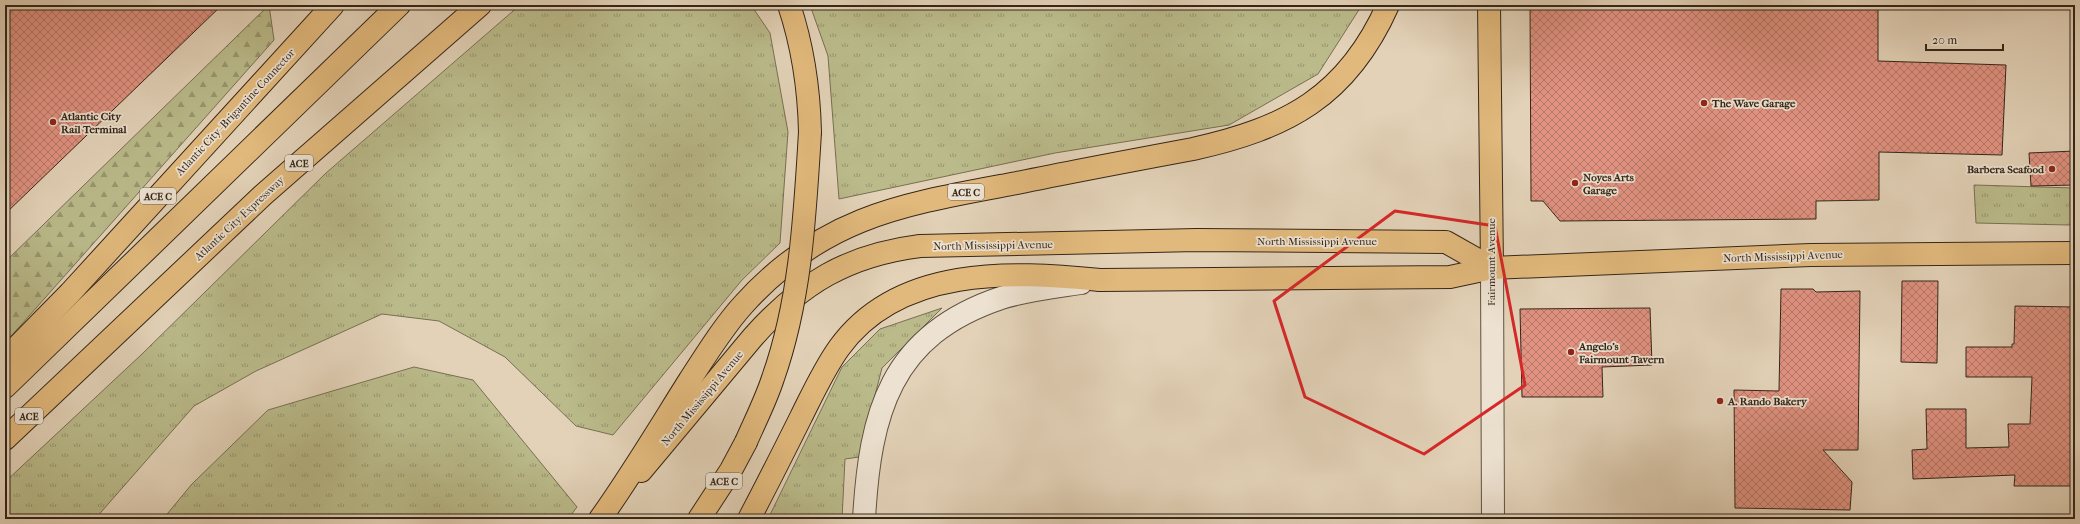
<svg xmlns="http://www.w3.org/2000/svg" width="2080" height="524" viewBox="0 0 2080 524" font-family="'IM FELL French Canon',serif">
	<style>
		.grass { fill: url(#grass-tufts); stroke: #777052 }
		.forest { fill: url(#forest-firs); stroke: #777052 }
		.building { fill: url(#building-cross-hatch); stroke: #342619 }
		.lines { fill: none; stroke-linecap: round; stroke-linejoin: round }
		.minor-casing { stroke: #605141; stroke-width: 24 }
		.major-casing { stroke: #342619; stroke-width: 24 }
		.highway-casing { stroke: #342619; stroke-width: 24 }
		.minor { stroke: #ede2d1; stroke-width: 22 }
		.major { stroke: #e2b97c; stroke-width: 22 }
		.highway { stroke: #e2b97c; stroke-width: 22 }
		.highway-bridge-casing { stroke: #342619; stroke-width: 24; stroke-linecap: butt }
		.highway-bridge { stroke: #e2b97c; stroke-width: 22 }
		.marked { fill: none; stroke: #d62828; stroke-width: 3; stroke-linejoin: round }
		.poi-dot { fill: #8f2418; stroke: #ede2d1; stroke-width: 1.5 }
		.labels { text-anchor: middle; stroke-width: 3.5; stroke-linejoin: round; paint-order: stroke }
		.shield { fill: #ede2d1; stroke: #6c5e50; stroke-width: 1 }
		.shield-label { font-size: 10px; font-weight: bold; fill: #342619 }
		.poi-label { font-size: 11px; font-weight: bold; fill: #342619; stroke: #ede2d1; text-anchor: start }
		.street-label { font-size: 11px; fill: #342619; stroke: #ede2d1 }
	</style>
	<defs>
		<pattern id="grass-tufts" width="24" height="20" patternUnits="userSpaceOnUse"><rect width="24" height="20" fill="#baba8a"/><path d="M3 7l-1-3M5 7V3M7 7l1-3M15 17l-1-3M17 17v-4M19 17l1-3" fill="none" stroke="#989770"/></pattern>
		<pattern id="forest-firs" width="22" height="20" patternUnits="userSpaceOnUse"><rect width="22" height="20" fill="#baba8a"/><path d="M5 1l3.5 6h-7zM16 11l3.5 6h-7z" fill="#989770"/></pattern>
		<pattern id="building-cross-hatch" width="8" height="8" patternUnits="userSpaceOnUse"><rect width="8" height="8" fill="#e19281"/><path d="M0 0l8 8M0 8l8-8" fill="none" stroke="#b77769"/></pattern>
	</defs>
	<rect width="100%" height="100%" fill="#e3d2b8"/>
	<filter id="stains"><feTurbulence type="fractalNoise" baseFrequency=".005" numOctaves="4"/><feColorMatrix values="0 0 0 0 .2 0 0 0 0 .09 0 0 0 0 .02 0 0 0 .5 -.17"/></filter>
	<radialGradient id="worn" r=".72"><stop offset=".6" stop-color="#630" stop-opacity="0"/><stop offset="1" stop-color="#630" stop-opacity=".3"/></radialGradient>
	<!-- grass -->
	<g class="grass">
		<polygon points="520,5 751,5 770,33 788,132 780,243 742,280 613,435 576,426 505,357 439,321 382,314 256,371 194,406 95,519 5,519 5,482 142,354 326,173"/>
		<polygon points="810,5 1362,5 1318,74 1229,125 1055,153 839,199 828,56"/>
		<polygon points="1974,185 2075,188 2075,220 2069,225 1976,223"/>
		<polygon points="942,308 882,368 859,457 845,459 842,519 768,519 842,367 880,329"/>
		<polygon points="414,367 473,380 577,507 568,519 163,519 192,484 268,410"/>
	</g>
	<!-- forest -->
	<polygon class="forest" points="269,5 274,40 5,343 5,262"/>
	<!-- building -->
	<g class="building">
		<polygon points="5,5 222,5 5,214"/>
		<polygon points="1530,5 1878,5 1878,61 2006,65 2002,155 1879,152 1879,200 1816,201 1816,219 1560,221 1543,201 1531,201"/>
		<polygon points="2075,151 2075,185 2031,186 2029,153"/>
		<polygon points="1902,281 1938,281 1937,363 1901,362"/>
		<polygon points="1781,289 1813,289 1816,292 1860,291 1858,450 1823,450 1852,482 1850,510 1735,508 1734,390 1779,391"/>
		<polygon points="2015,306 2075,307 2075,486 2014,486 2015,475 1913,479 1912,450 1927,449 1926,409 1966,409 1966,448 2009,447 2008,424 2030,424 2032,377 1966,377 1966,347 2012,347 2012,344 2014,344"/>
		<polygon points="1650,308 1652,365 1602,367 1603,397 1522,397 1520,309"/>
	</g>
	<g class="lines">
		<!-- minor casing -->
		<g class="minor-casing">
			<g id="minor">
				<polyline points="1492,268 1493,519"/>
				<path d="M864,519C870,413 890,335 1001,298C1027,290 1054,287 1081,283"/>
			</g>
		</g>
		<!-- major casing -->
		<g class="major-casing">
			<g id="major">
				<polyline points="1489,5 1492,268"/>
				<polyline points="1100,280 1450,277 1492,268 1811,255 2075,253"/>
				<path d="M641,471L753,337C801,283 848,255 920,246L1197,240L1446,242L1492,268"/>
			</g>
		</g>
		<!-- highway casing -->
		<g class="highway-casing">
			<g id="highway">
				<path d="M789,5C803,47 809,88 810,132"/>
				<polyline points="5,359 70,293 333,5"/>
				<polyline points="5,387 399,5"/>
				<polyline points="5,439 263,195 480,5"/>
				<path d="M600,519C632,474 660,427 689,381C706,355 723,327 743,305C824,215 905,204 1017,183C1075,171 1134,160 1193,149C1287,128 1347,97 1388,5"/>
				<polyline points="699,519 731,470 746,442"/>
				<path d="M749,519C767,485 784,451 801,417C813,393 824,369 839,348C898,266 1011,271 1100,280"/>
			</g>
		</g>
		<!-- minor -->
		<use href="#minor" class="minor"/>
		<!-- major -->
		<use href="#major" class="major"/>
		<!-- highway -->
		<use href="#highway" class="highway"/>
		<!-- highway-bridge casing -->
		<g class="highway-bridge-casing">
			<path id="highway-bridge" d="M746,442C755,421 766,400 773,378C801,299 805,214 810,132"/>
		</g>
		<!-- highway-bridge -->
		<use href="#highway-bridge" class="highway-bridge"/>
	</g>
	<!-- marked area -->
	<path class="marked" d="M1395,211L1495,226L1525,385L1424,454L1305,397L1274,301Z"/>
	<!-- markers -->
	<g class="poi-dot">
		<circle cx="1704" cy="103" r="4"/>
		<circle cx="53" cy="122" r="4"/>
		<circle cx="2052" cy="169" r="4"/>
		<circle cx="1575" cy="183" r="4"/>
		<circle cx="1571" cy="352" r="4"/>
		<circle cx="1720" cy="401" r="4"/>
	</g>
	<g class="labels">
		<!-- shield labels -->
		<g class="shield">
			<rect x="285" y="155" width="28" height="16" rx="3"/>
			<rect x="948" y="184" width="36" height="16" rx="3"/>
			<rect x="140" y="188" width="36" height="16" rx="3"/>
			<rect x="15" y="408" width="28" height="16" rx="3"/>
			<rect x="706" y="473" width="36" height="16" rx="3"/>
		</g>
		<g class="shield-label">
			<text x="299" y="167">ACE</text>
			<text x="966" y="196">ACE C</text>
			<text x="158" y="200">ACE C</text>
			<text x="29" y="420">ACE</text>
			<text x="724" y="485">ACE C</text>
		</g>
		<!-- poi labels -->
		<g class="poi-label">
			<text x="1712" y="107">The Wave Garage</text>
			<text x="61" y="120">Atlantic City<tspan x="61" dy="13">Rail Terminal</tspan></text>
			<text x="2044" y="173" text-anchor="end">Barbera Seafood</text>
			<text x="1583" y="181">Noyes Arts<tspan x="1583" dy="13">Garage</tspan></text>
			<text x="1579" y="350">Angelo's<tspan x="1579" dy="13">Fairmount Tavern</tspan></text>
			<text x="1728" y="405">A. Rando Bakery</text>
		</g>
		<!-- street labels -->
		<g class="street-label">
			<text transform="translate(235 112) rotate(-47)" y="4">Atlantic City–Brigantine Connector</text>
			<text transform="translate(239 218) rotate(-43)" y="4">Atlantic City Expressway</text>
			<text x="1317" y="245">North Mississippi Avenue</text>
			<text transform="translate(993 245) rotate(-1)" y="4">North Mississippi Avenue</text>
			<text transform="translate(1783 256) rotate(-2)" y="4">North Mississippi Avenue</text>
			<text transform="translate(1491 262) rotate(-90)" y="4">Fairmount Avenue</text>
			<text transform="translate(702 398) rotate(-50)" y="4">North Mississippi Avenue</text>
		</g>
	</g>
	<!-- margin -->
	<rect width="2080" height="524" fill="none" stroke="#e3d2b8" stroke-width="20"/>
	<rect x="6" y="6" width="2068" height="512" fill="none" stroke="#342619" stroke-width="2"/>
	<rect x="10" y="10" width="2060" height="504" fill="none" stroke="#342619"/>
	<!-- scale -->
	<path d="M1926 44v6h77v-6" fill="none" stroke="#342619" stroke-width="2"/>
	<text x="1932" y="44" font-size="12" fill="#342619" stroke="#ede2d1" stroke-width="3" paint-order="stroke">20 m</text>
	<rect width="100%" height="100%" filter="url(#stains)"/>
	<rect width="100%" height="100%" fill="url(#worn)"/>
</svg>
